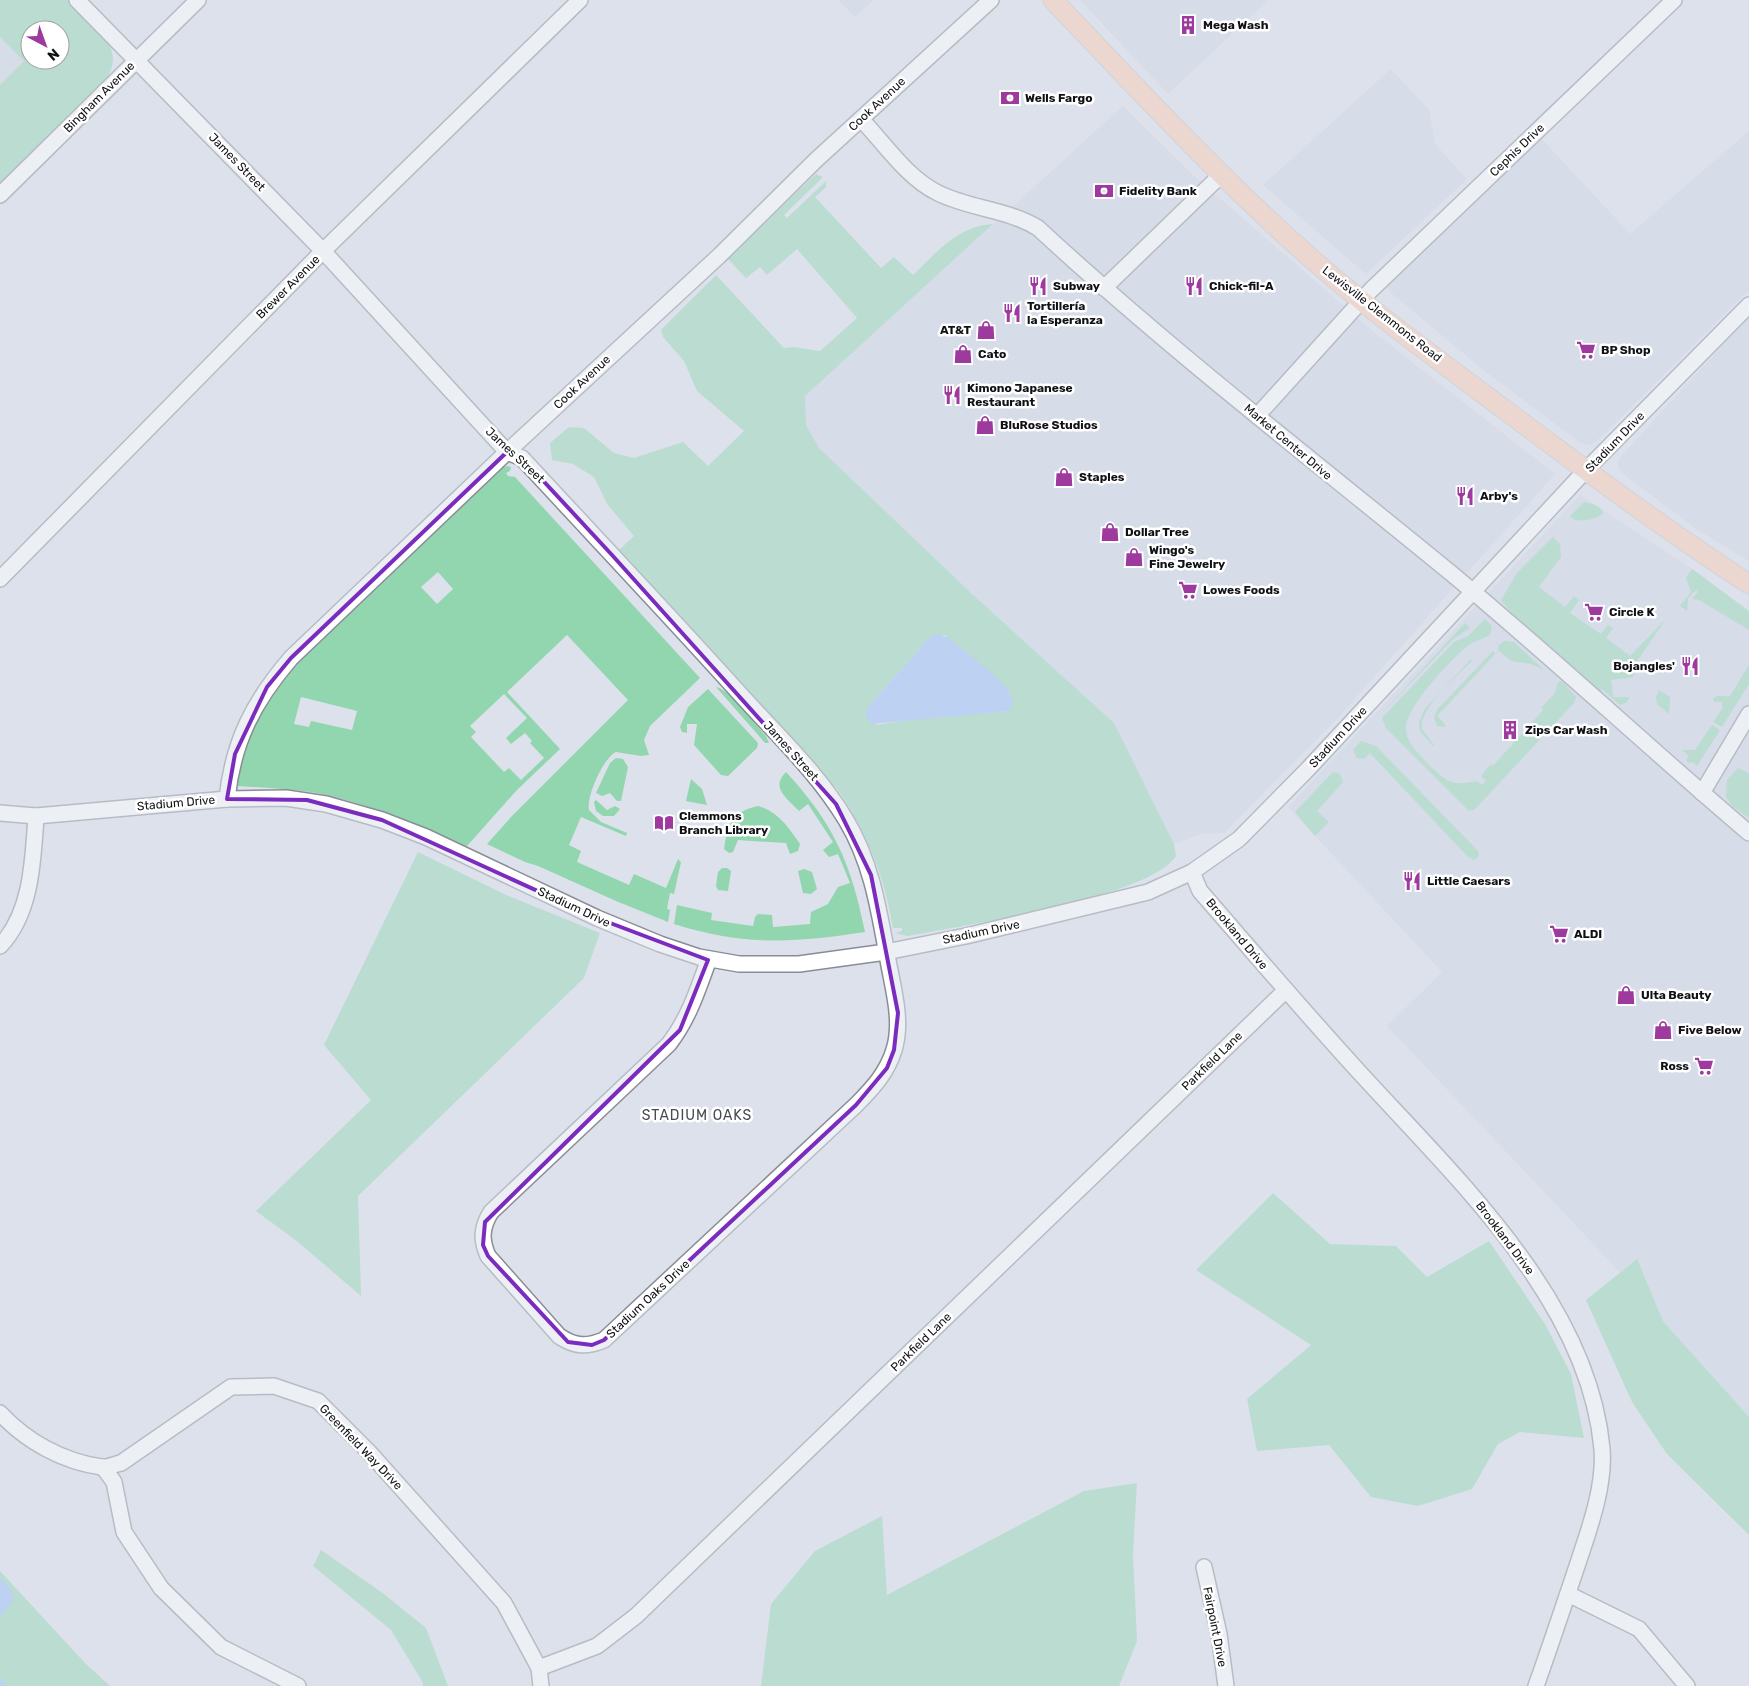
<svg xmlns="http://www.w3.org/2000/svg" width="1749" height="1686" viewBox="0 0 1749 1686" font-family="Rubik,sans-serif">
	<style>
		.built { fill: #ced4e5 }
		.green { fill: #92d6af; fill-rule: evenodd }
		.water { fill: #98bcfd }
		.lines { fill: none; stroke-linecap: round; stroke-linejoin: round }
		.stream { stroke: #98bcfd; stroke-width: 4.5 }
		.minor-casing { stroke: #8a8d96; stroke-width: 18 }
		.major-casing { stroke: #c1c1c2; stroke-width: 21 }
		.minor { stroke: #fff; stroke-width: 15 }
		.major { stroke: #fdcbaf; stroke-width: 19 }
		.marked { fill: none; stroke: #7b2cbf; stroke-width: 4; stroke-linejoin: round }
		.labels { text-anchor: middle; stroke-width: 5; stroke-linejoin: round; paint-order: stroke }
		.poi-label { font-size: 12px; font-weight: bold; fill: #101115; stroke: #fff; text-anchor: start }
		.street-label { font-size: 12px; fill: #101115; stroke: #fff }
		.neighbourhood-label { font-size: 14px; letter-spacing: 1px; fill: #474a52; stroke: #fff }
	</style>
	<rect width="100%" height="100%" fill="#dde1eb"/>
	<!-- built -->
	<g class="built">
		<polygon points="838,0 874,0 855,17"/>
		<polygon points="1080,0 1268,0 1168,94"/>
		<polygon points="0,24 30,60 0,96"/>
		<polygon points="1391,69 1429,110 1435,144 1467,179 1366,274 1263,185"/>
		<polygon points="1123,106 1193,175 1370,329 1555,474 1335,721 1224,833 1201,834 1174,844 1114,723 971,593 819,448 806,425 805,396"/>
		<polygon points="1749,131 1749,290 1600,438 1590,445 1582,444 1482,369 1389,291 1388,285 1396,272 1541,138 1630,234"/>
		<polygon points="1749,316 1749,561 1696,529 1638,485 1621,472 1617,461"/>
		<polygon points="1580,495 1704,577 1749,615 1749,1417 1617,1269 1387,1026 1442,972 1288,807"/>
	</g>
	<!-- green -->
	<g class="green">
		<path d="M0,0H69C91,23 130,47 105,81L0,185V85L24,61L0,37ZM30,30H60V60H30Z"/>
		<path d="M816,174L823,177L784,215L787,218L826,181V187L815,197L881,268L894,257L913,275C937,252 958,226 993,224L805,396L806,425L819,448L971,593L1114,723L1174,844L1176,856C1151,897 960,926 908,936L895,933L902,931V928H893C884,875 868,835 838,790L619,550L634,536L607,504L594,477L573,464L552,460L550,443L569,427L584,428L614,453L634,458L683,442L708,466L744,431L697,391L684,361L663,337L661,330L716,275L784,348L794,347L820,351L857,318L797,249L767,275L760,267L746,278L727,258ZM945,635L1010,693L1012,702L1009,711L927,717L877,725L866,711L869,706L930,637Z"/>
		<path d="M507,466L511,467L510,471L506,473L508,476L515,477L700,678L650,726L644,740L649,755L641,756L616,752C603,758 586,797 589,810L601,822L627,833L626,836L581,817L569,845L581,851L577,862L629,885L634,874L666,888L678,859L681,862L674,894L670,893L667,909L670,910L668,922L616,901L538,866L525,862L487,844L511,817L628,700L567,635L507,692L560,749L517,790L467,846L457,844C416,827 374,806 331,796C300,789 267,788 235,786C239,745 260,710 283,677L500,468ZM438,572L453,589L437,604L421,587ZM504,694L527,718L506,738L511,744L525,733L532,741L530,743L544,758L521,780L509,768L504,772L471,737L476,732L470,726ZM301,697L357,711L352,730L311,721L309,727L294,724Z"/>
		<path d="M1584,502C1591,503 1601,506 1603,513C1597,520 1575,524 1570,516Z"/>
		<polygon points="1553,537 1560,544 1561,557 1539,587 1565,607 1574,596 1579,600 1570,613 1601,634 1608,625 1613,628 1606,638 1630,656 1666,619 1635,664 1633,677 1611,680 1613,697 1630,697 1626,703 1620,705 1602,689 1599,693 1521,624 1501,600 1517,573"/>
		<polygon points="1692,569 1749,611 1749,630 1699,600 1692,599 1698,592 1696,590 1688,598 1687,611 1680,606 1691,592 1686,578"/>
		<path d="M1485,619L1492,626L1490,635C1483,639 1476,640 1469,645C1453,657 1405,708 1406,728C1406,744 1420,755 1430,766C1448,783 1453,786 1477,781L1482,785L1486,781L1481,776L1491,764L1493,766L1543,710L1541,708L1555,693L1558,682L1562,681L1576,697L1574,703L1475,809L1469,811L1386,728L1382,718L1454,642L1468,636Z"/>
		<polygon points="1465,623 1470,628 1453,639 1383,712"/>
		<polygon points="1504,641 1514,642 1544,670 1531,664 1511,661 1498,650 1499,645"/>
		<polygon points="1493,651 1495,654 1437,716 1445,724 1445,727 1437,726 1434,717 1437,710"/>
		<path d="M1471,659L1472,661C1458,675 1418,709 1422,729L1434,745L1433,746L1420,731L1419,723L1424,710Z"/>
		<polygon points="1749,665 1749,684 1722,727 1713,722 1722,709 1722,702 1714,702 1713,699 1717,696 1730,696"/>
		<path d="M716,687C731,690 754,723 766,736L769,743H765Z"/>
		<polygon points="708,689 758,743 757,748 728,776 721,775 694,745 697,724 687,724 687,733 682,732 680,727 688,707"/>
		<polygon points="1659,690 1670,697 1669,714 1657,704 1656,697"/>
		<polygon points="1712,725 1720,730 1697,766 1693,762 1688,763 1686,760 1689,756 1682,750 1695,750"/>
		<polygon points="1361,741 1376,746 1478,851 1479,856 1474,860 1468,857 1370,753 1364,759 1357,758 1353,750"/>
		<polygon points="616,758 623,759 628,767 621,801 617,801 610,793 602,796 596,793 610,763"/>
		<polygon points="1738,768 1749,773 1749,818 1732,806 1726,797 1727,780"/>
		<path d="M786,772C834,824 851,863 865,932C793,943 744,946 674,924L677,905L712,913L711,920L753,926L755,917L758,914L772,915L773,927L810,924L811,912L828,904L838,887L850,883L838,854L829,857L823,850L833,842L808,804L799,811C787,798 770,788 786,772Z"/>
		<polygon points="1333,772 1340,774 1343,782 1317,811 1329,822 1315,836 1295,812"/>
		<polygon points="691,779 702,789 707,805 686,801"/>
		<polygon points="596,800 607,810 615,806 620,809 614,816 603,816 596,811 594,802"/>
		<path d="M758,806C778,811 789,828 800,844L798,851L790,854L786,843L738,840L733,852L729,853L724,849C728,824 731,812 758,806Z"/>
		<polygon points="418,852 506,895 600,933 584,978 358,1196 361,1296 298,1242 256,1211 371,1100 324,1045"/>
		<polygon points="722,868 727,868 731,871 728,891 718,890 716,886 718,872"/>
		<polygon points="804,869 812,872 817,889 811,894 803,893 798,871"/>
		<polygon points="1273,1193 1330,1244 1396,1246 1427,1277 1489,1241 1545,1324 1571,1374 1584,1438 1520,1432 1498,1444 1472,1489 1418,1506 1371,1497 1329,1445 1257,1451 1247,1399 1311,1345 1196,1270"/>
		<polygon points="1637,1259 1663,1321 1749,1417 1749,1535 1667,1454 1632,1402 1586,1300"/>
		<polygon points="1137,1483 1133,1554 1137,1641 1119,1686 761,1686 771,1604 815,1551 882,1516 887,1595 1084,1491"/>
		<polygon points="321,1550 384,1594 426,1628 448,1686 423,1686 423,1683 391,1630 313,1566"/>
		<polygon points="0,1571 85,1663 110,1686 0,1686"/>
	</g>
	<!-- water -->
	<g class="water">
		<path d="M939,634L949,638C967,654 996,673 1009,692C1013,698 1013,705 1009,711L872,724C865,718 864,714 869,706L930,637Z"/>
		<polygon points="0,1578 11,1589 13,1600 0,1617"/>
	</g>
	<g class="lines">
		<!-- stream -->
		<polyline class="stream" points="0,1680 4,1686"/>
		<!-- minor casing -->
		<g class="minor-casing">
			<g id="minor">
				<path d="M77,0L323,251L507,452L522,458C595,537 669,615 741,695C777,735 818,773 846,820C872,863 879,911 888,960C893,989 903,1021 894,1050C887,1073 872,1089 856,1105L604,1340C587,1347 575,1347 559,1336L488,1256C481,1240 481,1228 491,1212L669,1044C689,1018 698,989 709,959"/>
				<path d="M861,119C884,143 907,178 938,193C970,209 1007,209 1038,228C1170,350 1313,460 1452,574C1553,658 1649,748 1749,833"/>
				<polyline points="0,195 198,0"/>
				<polyline points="1104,288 1222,174"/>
				<polyline points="1257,416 1371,290 1674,0"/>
				<polyline points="0,579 323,251 580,0"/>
				<polyline points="1702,793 1749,714"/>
				<path d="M227,799C233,741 254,701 291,658L507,452L719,256L816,160L991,0"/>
				<polyline points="0,813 36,816 227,799 286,798 326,804 382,820 426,837 597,918 660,944 699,957 739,964 799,964 886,952 966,936 1148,892 1192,872 1239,839 1308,769 1585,471 1749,305"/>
				<path d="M1192,872L1200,891C1253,952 1305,1013 1360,1073C1455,1177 1589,1301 1602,1449C1605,1485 1590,1527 1579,1560C1565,1602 1551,1644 1536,1686"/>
				<path d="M0,946C32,913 33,859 36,816"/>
				<path d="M0,1413C26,1441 63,1462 102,1467C108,1468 115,1464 121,1463L231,1387L274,1386L318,1401L369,1452L504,1603L539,1668L541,1686"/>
				<polyline points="103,1467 114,1482 124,1532 161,1588 221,1647 298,1686"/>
				<polyline points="1204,1567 1219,1634 1226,1686"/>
				<polyline points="1568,1594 1639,1629 1687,1686"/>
				<polyline points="539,1668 597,1646 636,1616 1285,991"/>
			</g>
		</g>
		<!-- major casing -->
		<g class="major-casing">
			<path id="major" d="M1053,0C1135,86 1216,174 1305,253C1362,304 1424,349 1485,395C1572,460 1658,525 1749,584"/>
		</g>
		<!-- minor -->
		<use href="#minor" class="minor"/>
		<!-- major -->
		<use href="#major" class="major"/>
	</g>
	<!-- marked area -->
	<path d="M0 0H1749V1686H0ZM507,452L522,458L612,555L836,804L871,875L898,1013L894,1050L887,1068L856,1105L604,1340L592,1345L568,1342L488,1256L483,1245L485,1222L680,1030L708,960L597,918L382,820L307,800L227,799L235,754L267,687L291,658Z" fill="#dde1eb" fill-opacity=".55" fill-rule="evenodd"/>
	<path class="marked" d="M507,452L522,458L612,555L836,804L871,875L898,1013L894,1050L887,1068L856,1105L604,1340L592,1345L568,1342L488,1256L483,1245L485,1222L680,1030L708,960L597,918L382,820L307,800L227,799L235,754L267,687L291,658Z"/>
	<!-- icons -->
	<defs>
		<g id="building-bare" transform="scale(1.5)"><path d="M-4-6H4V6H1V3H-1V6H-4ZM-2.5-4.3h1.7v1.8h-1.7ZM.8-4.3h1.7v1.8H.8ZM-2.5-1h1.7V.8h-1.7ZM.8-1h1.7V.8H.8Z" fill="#9e399e" stroke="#fff" stroke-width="2.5" paint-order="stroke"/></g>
		<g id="bank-bare" transform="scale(1.5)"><path d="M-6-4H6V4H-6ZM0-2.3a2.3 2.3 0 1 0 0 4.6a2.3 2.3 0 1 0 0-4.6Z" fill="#9e399e" stroke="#fff" stroke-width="2.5" paint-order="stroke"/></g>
		<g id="restaurant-bare" transform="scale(1.5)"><path d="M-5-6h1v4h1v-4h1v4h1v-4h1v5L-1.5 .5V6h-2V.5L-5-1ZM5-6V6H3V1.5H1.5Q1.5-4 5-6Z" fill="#9e399e" stroke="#fff" stroke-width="2.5" paint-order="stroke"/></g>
		<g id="shop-bare" transform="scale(1.5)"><path d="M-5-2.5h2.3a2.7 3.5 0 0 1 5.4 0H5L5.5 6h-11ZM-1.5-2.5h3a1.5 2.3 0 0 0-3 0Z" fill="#9e399e" stroke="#fff" stroke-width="2.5" paint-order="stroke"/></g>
		<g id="supermarket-bare" transform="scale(1.5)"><path d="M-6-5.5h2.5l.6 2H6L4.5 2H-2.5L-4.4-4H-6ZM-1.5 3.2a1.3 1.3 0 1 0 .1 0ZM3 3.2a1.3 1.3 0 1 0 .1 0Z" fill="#9e399e" stroke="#fff" stroke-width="2.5" paint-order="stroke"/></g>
		<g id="library-bare" transform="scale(1.5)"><path d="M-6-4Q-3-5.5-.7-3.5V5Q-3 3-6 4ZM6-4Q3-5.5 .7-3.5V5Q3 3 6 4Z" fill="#9e399e" stroke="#fff" stroke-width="2.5" paint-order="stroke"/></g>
	</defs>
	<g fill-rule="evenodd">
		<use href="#building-bare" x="1188" y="25"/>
		<use href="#bank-bare" x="1010" y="98"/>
		<use href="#bank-bare" x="1104" y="191"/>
		<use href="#restaurant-bare" x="1038" y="286"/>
		<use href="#restaurant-bare" x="1194" y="286"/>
		<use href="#restaurant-bare" x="1012" y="313"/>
		<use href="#shop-bare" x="986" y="330"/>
		<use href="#supermarket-bare" x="1586" y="350"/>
		<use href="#shop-bare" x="963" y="354"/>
		<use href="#restaurant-bare" x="952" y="395"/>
		<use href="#shop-bare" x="985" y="425"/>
		<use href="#shop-bare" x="1064" y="477"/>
		<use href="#restaurant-bare" x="1465" y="496"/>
		<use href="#shop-bare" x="1110" y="532"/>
		<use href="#shop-bare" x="1134" y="557"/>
		<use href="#supermarket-bare" x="1188" y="590"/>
		<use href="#supermarket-bare" x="1594" y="612"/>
		<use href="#restaurant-bare" x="1690" y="666"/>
		<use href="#building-bare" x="1510" y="730"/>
		<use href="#library-bare" x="664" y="823"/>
		<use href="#restaurant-bare" x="1412" y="881"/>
		<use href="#supermarket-bare" x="1559" y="934"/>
		<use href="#shop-bare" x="1626" y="995"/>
		<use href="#shop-bare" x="1663" y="1030"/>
		<use href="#supermarket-bare" x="1704" y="1066"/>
	</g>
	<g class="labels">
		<!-- poi labels -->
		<g class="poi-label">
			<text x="1203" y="29">Mega Wash</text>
			<text x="1025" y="102">Wells Fargo</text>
			<text x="1119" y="195">Fidelity Bank</text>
			<text x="1053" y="290">Subway</text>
			<text x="1209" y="290">Chick-fil-A</text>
			<text x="1027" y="310">Tortillería<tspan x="1027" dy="14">la Esperanza</tspan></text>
			<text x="971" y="334" text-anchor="end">AT&amp;T</text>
			<text x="1601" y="354">BP Shop</text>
			<text x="978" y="358">Cato</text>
			<text x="967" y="392">Kimono Japanese<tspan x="967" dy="14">Restaurant</tspan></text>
			<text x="1000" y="429">BluRose Studios</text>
			<text x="1079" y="481">Staples</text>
			<text x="1480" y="500">Arby's</text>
			<text x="1125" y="536">Dollar Tree</text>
			<text x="1149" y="554">Wingo's<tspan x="1149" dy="14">Fine Jewelry</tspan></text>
			<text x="1203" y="594">Lowes Foods</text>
			<text x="1609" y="616">Circle K</text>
			<text x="1675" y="670" text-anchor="end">Bojangles'</text>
			<text x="1525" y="734">Zips Car Wash</text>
			<text x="679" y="820">Clemmons<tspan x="679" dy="14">Branch Library</tspan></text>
			<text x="1427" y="885">Little Caesars</text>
			<text x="1574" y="938">ALDI</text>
			<text x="1641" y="999">Ulta Beauty</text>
			<text x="1678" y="1034">Five Below</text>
			<text x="1689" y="1070" text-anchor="end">Ross</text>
		</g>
		<!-- street labels -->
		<g class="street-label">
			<text transform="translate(99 97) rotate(-45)" y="4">Bingham Avenue</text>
			<text transform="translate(877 104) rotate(-43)" y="4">Cook Avenue</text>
			<text transform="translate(1517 150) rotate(-44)" y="4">Cephis Drive</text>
			<text transform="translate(237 162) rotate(46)" y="4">James Street</text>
			<text transform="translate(288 287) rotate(-45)" y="4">Brewer Avenue</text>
			<text transform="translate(1382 314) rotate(38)" y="4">Lewisville Clemmons Road</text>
			<text transform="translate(582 382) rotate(-43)" y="4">Cook Avenue</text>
			<text transform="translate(1288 442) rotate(40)" y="4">Market Center Drive</text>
			<text transform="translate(1615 442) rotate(-46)" y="4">Stadium Drive</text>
			<text transform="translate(515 455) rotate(43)" y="4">James Street</text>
			<text transform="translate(1338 737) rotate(-47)" y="4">Stadium Drive</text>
			<text transform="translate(791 751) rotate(48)" y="4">James Street</text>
			<text transform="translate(176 803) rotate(-5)" y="4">Stadium Drive</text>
			<text transform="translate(574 907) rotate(25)" y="4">Stadium Drive</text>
			<text transform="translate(981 932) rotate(-12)" y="4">Stadium Drive</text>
			<text transform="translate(1237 934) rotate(50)" y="4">Brookland Drive</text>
			<text transform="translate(1212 1061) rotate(-44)" y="4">Parkfield Lane</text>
			<text transform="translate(1505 1238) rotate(53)" y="4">Brookland Drive</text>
			<text transform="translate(648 1299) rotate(-43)" y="4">Stadium Oaks Drive</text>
			<text transform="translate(921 1342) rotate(-44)" y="4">Parkfield Lane</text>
			<text transform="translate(361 1447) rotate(46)" y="4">Greenfield Way Drive</text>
			<text transform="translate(1215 1627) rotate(79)" y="4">Fairpoint Drive</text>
		</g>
		<!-- neighbourhood labels -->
		<g class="neighbourhood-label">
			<text x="697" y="1120">STADIUM OAKS</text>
		</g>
	</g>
	<!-- north arrow -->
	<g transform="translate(45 45) rotate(139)"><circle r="24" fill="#ffffff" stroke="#9fa0a1"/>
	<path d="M0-4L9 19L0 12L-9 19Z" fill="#9e399e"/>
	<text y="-8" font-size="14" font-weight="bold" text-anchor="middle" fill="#101115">N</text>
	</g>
</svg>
